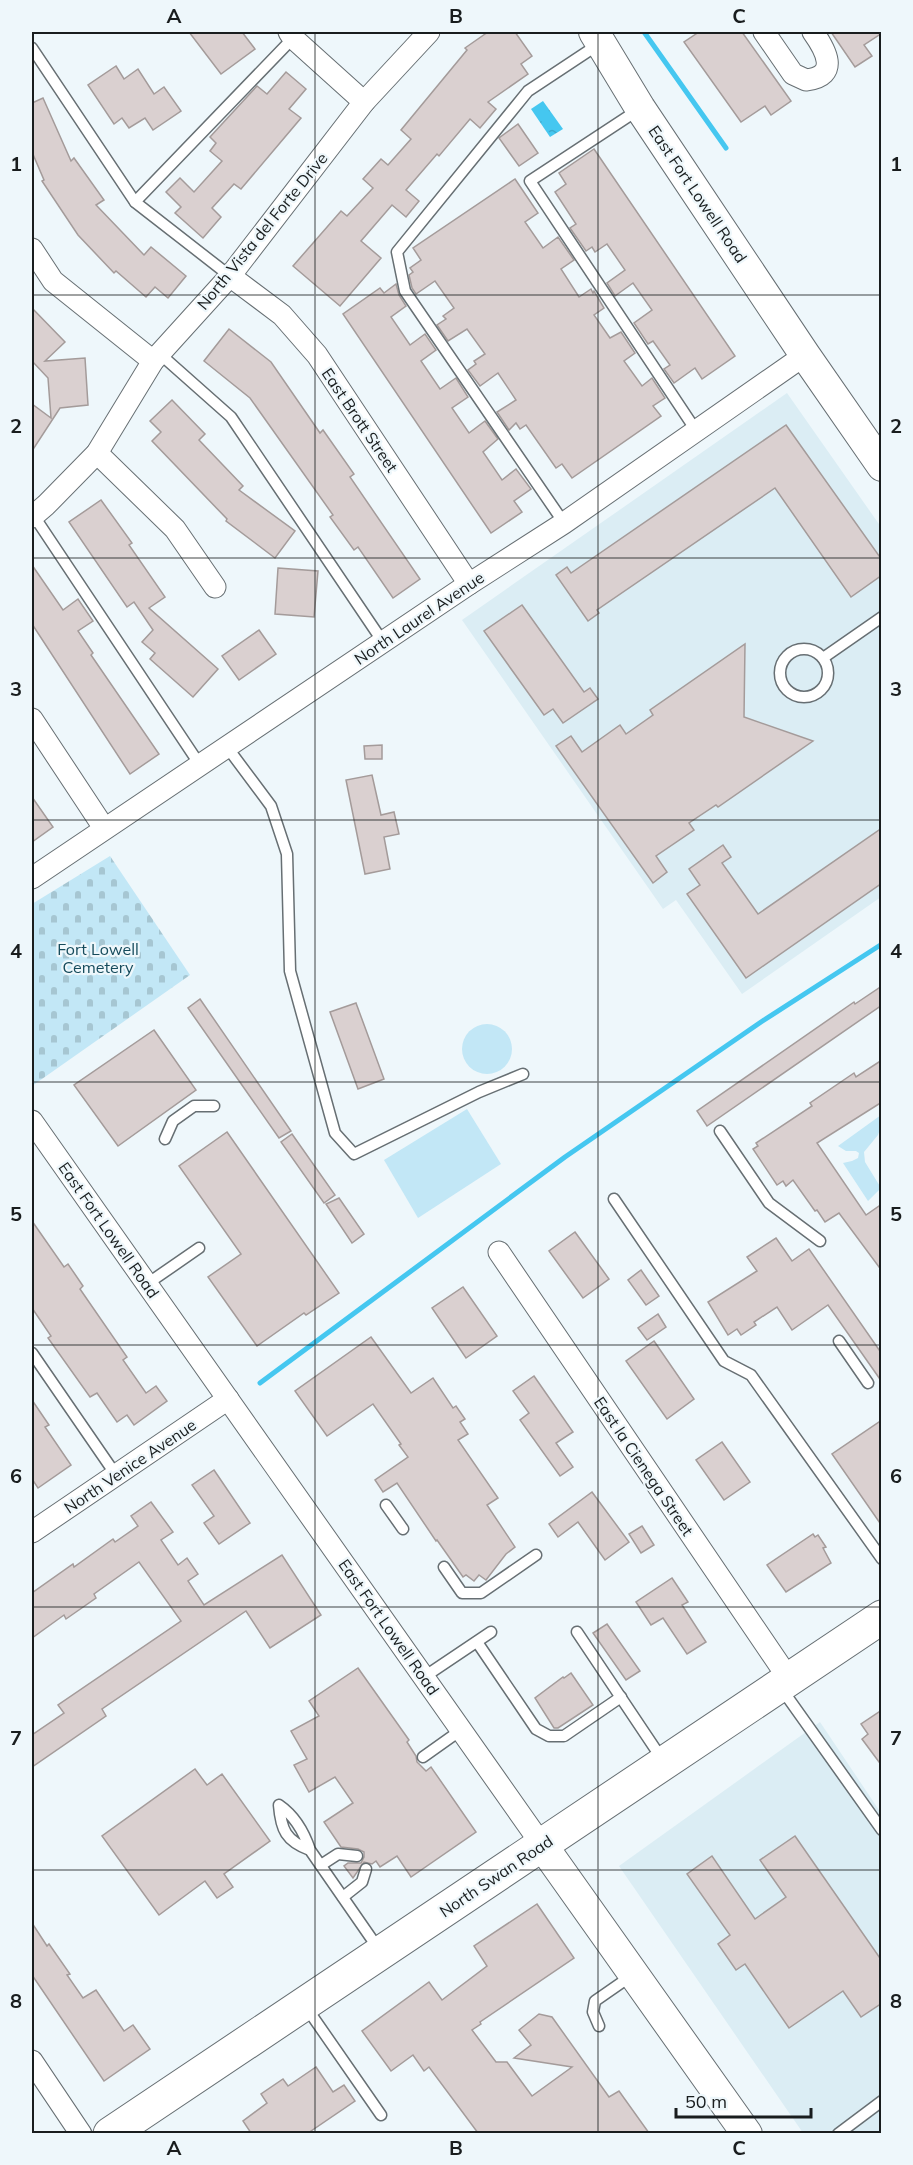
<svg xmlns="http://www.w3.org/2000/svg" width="913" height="2165" viewBox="0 0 913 2165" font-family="Mulish,sans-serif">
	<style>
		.built { fill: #dbedf4 }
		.grass { fill: #c2e7f6 }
		.cemetery { fill: url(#cemetery-stones) }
		.water { fill: url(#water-ripples) }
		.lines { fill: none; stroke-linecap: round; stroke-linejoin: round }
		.stream { stroke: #45c7f0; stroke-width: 5 }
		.building { fill: #dad0d0; stroke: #a49b9a; stroke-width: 1.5 }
		.lane-casing { stroke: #676f73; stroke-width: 13 }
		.street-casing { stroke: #676f73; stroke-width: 23 }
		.secondary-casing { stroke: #676f73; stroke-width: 32 }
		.primary-casing { stroke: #676f73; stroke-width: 35 }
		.lane { stroke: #fff; stroke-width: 10 }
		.street { stroke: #fff; stroke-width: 21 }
		.secondary { stroke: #fff; stroke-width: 30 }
		.primary { stroke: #fff; stroke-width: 33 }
		.grid { fill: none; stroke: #191d1e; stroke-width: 1.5; stroke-opacity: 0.55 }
		.labels { text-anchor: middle; stroke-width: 4.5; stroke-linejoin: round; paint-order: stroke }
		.street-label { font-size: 16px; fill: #191d1e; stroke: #eef7fb }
		.park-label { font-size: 16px; fill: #154b5c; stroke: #eef7fb }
		.neatline { fill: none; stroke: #191d1e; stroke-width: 2 }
		.grid-label { font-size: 20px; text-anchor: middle; font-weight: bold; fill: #191d1e }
	</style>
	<defs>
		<pattern id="cemetery-stones" width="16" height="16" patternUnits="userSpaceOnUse" patternTransform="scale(1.5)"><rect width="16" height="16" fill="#c2e7f6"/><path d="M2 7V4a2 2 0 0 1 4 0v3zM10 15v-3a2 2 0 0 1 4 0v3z" fill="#a6c6d2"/></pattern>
		<pattern id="water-ripples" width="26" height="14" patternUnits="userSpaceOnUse" patternTransform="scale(1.5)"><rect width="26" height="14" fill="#45c7f0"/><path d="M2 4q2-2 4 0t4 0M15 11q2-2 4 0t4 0" fill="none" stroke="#3caacd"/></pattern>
	</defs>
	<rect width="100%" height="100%" fill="#eef7fb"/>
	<!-- built -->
	<g class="built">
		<polygon points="787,393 881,527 881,897 742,994 676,900 663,909 462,620"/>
		<polygon points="820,1722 881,1813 881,2133 803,2133 619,1866"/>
	</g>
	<!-- grass -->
	<g class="grass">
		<circle cx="487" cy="1049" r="25"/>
		<polygon points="467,1109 501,1164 418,1218 384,1160"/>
		<polygon points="881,1115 881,1126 878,1135 864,1152 865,1162 881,1188 868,1201 843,1163 852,1161 858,1158 859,1153 856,1151 846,1151 838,1146"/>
	</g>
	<!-- cemetery -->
	<polygon class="cemetery" points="110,856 190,975 32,1086 32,904"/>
	<!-- water -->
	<polygon class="water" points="543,101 563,129 550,137 531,109"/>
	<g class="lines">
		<!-- stream -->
		<g class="stream">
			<polyline points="644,32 726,148"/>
			<polyline points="260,1383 565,1157 761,1022 882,944"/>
		</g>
	</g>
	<!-- building -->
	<g class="building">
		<polygon points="189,32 242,32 255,49 221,74"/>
		<polygon points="488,32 515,32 532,56 521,64 528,74 488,102 496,109 480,128 470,119 439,156 437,154 406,190 419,201 406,217 392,205 361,241 381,258 340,306 293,266 341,211 347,216 373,188 363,179 381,159 388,165 411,139 401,130 467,50 465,48"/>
		<polygon points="699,32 742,32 791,101 771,115 765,106 741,122 684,42"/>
		<polygon points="831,32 882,32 882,33 864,45 872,56 855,67"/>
		<polygon points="116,66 124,79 138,69 154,94 164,87 181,111 153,130 145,118 129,128 122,118 114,124 88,85"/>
		<polygon points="286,72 306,89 289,109 301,118 241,189 234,184 212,208 221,217 203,238 175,213 181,207 166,192 180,178 194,192 222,161 210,151 216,143 210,137 257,86 267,94"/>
		<polygon points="43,98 71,161 74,158 104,200 96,205 144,255 151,247 186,276 168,298 155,287 146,297 116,271 114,273 78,235 42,181 44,180 32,152 32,103"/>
		<polygon points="518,124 538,153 519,166 499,138"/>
		<polygon points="594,149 735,356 702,379 695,368 674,383 664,369 670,365 653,341 648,344 634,323 652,310 633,283 615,296 607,283 625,270 607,244 595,252 592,247 586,251 570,228 576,224 555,192 566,184 559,173"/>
		<polygon points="515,179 538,213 525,222 543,248 558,237 574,260 561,269 579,297 591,289 593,293 594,291 604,308 594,315 610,338 621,332 635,353 624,361 642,386 652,378 665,398 653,406 661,416 572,478 562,464 556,468 526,425 520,429 516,423 509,430 497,412 516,400 498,373 480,386 468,370 476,364 474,361 485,354 467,329 448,341 437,325 446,319 443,316 454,308 435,281 416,294 412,288 409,275 413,272 410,268 421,260 413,248"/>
		<polygon points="396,284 399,295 406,306 391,317 410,345 425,334 436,350 421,361 440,389 456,378 468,397 452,408 469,433 485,421 498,439 483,452 502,480 516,469 531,489 514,501 522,512 491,533 343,314 380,288 384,293"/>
		<polygon points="32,308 65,342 45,361 85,358 88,405 60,408 32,451 32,404 51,418 48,378 32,361"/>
		<polygon points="229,329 271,362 320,433 323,430 354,474 350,477 420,579 393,598 358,547 354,550 330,517 333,515 250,398 204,361"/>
		<polygon points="172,400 205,434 199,440 243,486 239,490 295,531 275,558 226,521 227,519 152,441 161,432 150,421"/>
		<polygon points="786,425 882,560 882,575 851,597 775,488 597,610 599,613 588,621 556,575 567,567 571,573"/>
		<polygon points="101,500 132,543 129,545 165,597 149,608 218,669 193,697 150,659 155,653 142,642 153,630 134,602 127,607 69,522"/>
		<polygon points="32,565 63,610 78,599 93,621 78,631 93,653 91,655 159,754 130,774 32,624"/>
		<polygon points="278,568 318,571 314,617 275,614"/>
		<polygon points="522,605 584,692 590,688 598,699 563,723 553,709 544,715 484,631"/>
		<polygon points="259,630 276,654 239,680 222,656"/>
		<polygon points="745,644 744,717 813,741 718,807 716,805 689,823 694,830 656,856 667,872 653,883 556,746 571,736 582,752 620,725 626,734 653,715 650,710"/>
		<polygon points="382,745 382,759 365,759 364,746"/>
		<polygon points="372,775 381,815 394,812 399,834 384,837 390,869 365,874 346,780"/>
		<polygon points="32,797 53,827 32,842"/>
		<polygon points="882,828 882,883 746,978 687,894 700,885 689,869 723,845 731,857 722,863 758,914"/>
		<polygon points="882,986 882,1005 707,1126 697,1111 854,1002 855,1004"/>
		<polygon points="200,999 291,1131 279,1138 188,1008"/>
		<polygon points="356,1003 384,1079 358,1089 330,1012"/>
		<polygon points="154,1030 196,1090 118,1146 74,1085"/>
		<polygon points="882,1060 882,1102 817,1143 866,1215 882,1204 882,1271 839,1213 825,1222 817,1210 815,1211 793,1180 786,1186 783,1181 777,1185 753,1149 758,1146 756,1143 812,1106 810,1103 854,1073 856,1077"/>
		<polygon points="227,1132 339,1293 306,1315 304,1313 257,1346 208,1277 241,1254 179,1166"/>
		<polygon points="292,1134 335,1195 324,1203 281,1142"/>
		<polygon points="339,1198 364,1234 352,1243 326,1204"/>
		<polygon points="32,1221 64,1267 68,1264 83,1286 80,1289 127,1357 123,1360 146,1393 156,1386 167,1401 134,1425 127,1415 117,1422 97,1393 90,1397 48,1338 51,1336 32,1308"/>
		<polygon points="575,1232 609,1279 583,1298 549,1251"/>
		<polygon points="776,1238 792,1261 809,1249 882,1354 882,1382 828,1305 792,1330 777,1307 754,1322 756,1325 741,1335 737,1329 728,1335 708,1302 757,1271 747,1257"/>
		<polygon points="641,1270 659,1296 646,1305 628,1280"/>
		<polygon points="463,1287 497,1336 466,1358 432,1308"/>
		<polygon points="658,1314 666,1327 647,1340 638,1328"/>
		<polygon points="371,1337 411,1393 433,1378 453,1408 456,1406 465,1419 460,1422 468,1434 458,1440 498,1498 487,1505 515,1547 506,1554 486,1580 479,1575 474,1581 466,1575 463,1577 437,1540 436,1541 397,1483 383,1492 375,1480 408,1457 399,1445 401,1444 373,1404 327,1436 295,1391"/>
		<polygon points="654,1341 694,1399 667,1419 626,1361"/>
		<polygon points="534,1376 573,1432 556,1443 573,1467 560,1476 520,1420 529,1413 513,1391"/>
		<polygon points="32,1400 49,1425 45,1427 71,1465 38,1488 32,1479"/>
		<polygon points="882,1420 882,1526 832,1454"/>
		<polygon points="722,1442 750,1482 724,1500 696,1460"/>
		<polygon points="214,1470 250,1523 219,1544 204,1523 214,1516 192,1485"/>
		<polygon points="592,1492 629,1542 605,1560 578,1522 558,1537 549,1524"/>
		<polygon points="151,1502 173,1532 161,1540 178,1565 187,1558 198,1574 188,1581 204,1605 282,1555 321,1615 270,1648 246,1611 102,1709 106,1716 32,1767 32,1735 64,1713 58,1705 181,1621 139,1562 94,1594 96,1598 66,1619 64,1615 32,1638 32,1593 73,1564 74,1567 113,1539 115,1542 138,1526 131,1516"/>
		<polygon points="642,1526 654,1545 641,1553 629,1534"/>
		<polygon points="813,1534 815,1537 818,1535 826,1547 823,1548 831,1563 786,1592 767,1565"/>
		<polygon points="672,1578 688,1602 682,1605 706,1642 687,1654 663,1618 651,1625 636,1602"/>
		<polygon points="607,1624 640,1671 626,1680 593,1633"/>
		<polygon points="358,1668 409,1740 407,1742 416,1756 417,1762 426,1771 431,1767 476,1832 411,1877 397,1856 380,1867 376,1861 372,1864 364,1862 353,1878 344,1866 348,1863 361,1863 364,1857 364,1852 358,1849 341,1847 324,1822 353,1803 335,1777 309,1792 294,1765 307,1759 291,1731 319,1716 309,1701"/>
		<polygon points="571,1673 593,1705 558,1728 554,1728 535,1698 563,1677 564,1678"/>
		<polygon points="882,1710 882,1766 862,1739 868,1734 861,1724"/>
		<polygon points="195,1769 207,1785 222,1774 270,1841 224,1874 233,1887 217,1898 205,1881 159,1915 102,1836"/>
		<polygon points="795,1836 882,1961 882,2003 861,2017 843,1991 789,2028 745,1964 736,1970 718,1944 730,1935 687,1874 712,1856 755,1919 786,1897 760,1860"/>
		<polygon points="537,1904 574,1958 480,2022 481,2024 472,2030 496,2062 507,2062 532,2096 572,2067 514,2058 531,2045 519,2030 539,2014 552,2017 609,2097 619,2091 649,2133 478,2133 429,2067 424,2071 413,2055 391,2071 362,2031 429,1982 442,2000 487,1966 474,1946"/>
		<polygon points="32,1923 47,1946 49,1944 70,1974 67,1975 83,1998 96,1990 124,2031 133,2025 150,2049 104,2081 32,1975"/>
		<polygon points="316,2067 333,2092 344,2085 355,2101 308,2133 251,2133 243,2121 267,2103 261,2094 283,2079 288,2086"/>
	</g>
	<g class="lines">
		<!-- lane casing -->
		<g class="lane-casing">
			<g id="lane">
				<polyline points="32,48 135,202 230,276"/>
				<polyline points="638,110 530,181 697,432"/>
				<polyline points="135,202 295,36"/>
				<polyline points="160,354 231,417 383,642"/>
				<polyline points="32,513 200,765"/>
				<polyline points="564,523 405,291 397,252 528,91 599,44"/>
				<circle cx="804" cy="673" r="24"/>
				<polyline points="823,658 882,617"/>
				<polyline points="227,747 271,806 287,854 290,971 335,1133 354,1154 479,1092 523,1074"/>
				<polyline points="720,1131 769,1203 820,1241"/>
				<polyline points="165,1139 173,1121 194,1106 214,1106"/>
				<polyline points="614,1199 724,1361 751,1375 882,1559"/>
				<polyline points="147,1284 199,1248"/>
				<polyline points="839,1341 868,1383"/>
				<polyline points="32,1353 116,1475"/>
				<polyline points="386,1505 403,1529"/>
				<polyline points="444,1567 462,1593 481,1593 536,1555"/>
				<polyline points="577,1632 662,1759"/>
				<polyline points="477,1642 536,1729 549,1736 564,1736 621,1697"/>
				<polyline points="424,1677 491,1632"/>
				<polyline points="781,1688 882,1830"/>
				<polyline points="423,1757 461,1730"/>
				<path d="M310,1850C286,1841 281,1830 279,1805C295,1816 304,1832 310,1850L380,1951"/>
				<polyline points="321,1865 338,1854 357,1856"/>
				<polyline points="343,1897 362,1882 366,1869"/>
				<polyline points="306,2007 381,2115"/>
				<polyline points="599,2026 593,2012 595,2001 631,1976"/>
				<polyline points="838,2134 882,2101"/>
			</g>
		</g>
		<!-- street casing -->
		<g class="street-casing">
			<g id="street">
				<polyline points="289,32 293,38 364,102"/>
				<path d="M764,32L793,74L806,80C841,76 825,49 813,32"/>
				<polyline points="32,249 53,281 153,361"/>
				<polyline points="230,276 282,315 317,355 469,584"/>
				<polyline points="97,453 175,529 215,587"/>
				<polyline points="32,517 46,505 97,453 153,361 230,276 364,102 429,32"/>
				<polyline points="32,719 104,828"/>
				<polyline points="32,878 469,584 564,523 805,355"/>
				<polyline points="32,1121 542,1845"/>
				<polyline points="499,1252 789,1679"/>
				<polyline points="32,1532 228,1399"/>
				<polyline points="32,2061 81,2134"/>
			</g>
		</g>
		<!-- secondary casing -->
		<g class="secondary-casing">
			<g id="secondary">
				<polyline points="594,32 640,108 805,355 882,466"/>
				<polyline points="542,1845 747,2134"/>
			</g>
		</g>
		<!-- primary casing -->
		<g class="primary-casing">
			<polyline id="primary" points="110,2134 882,1617"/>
		</g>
		<!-- lane -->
		<use href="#lane" class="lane"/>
		<!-- street -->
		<use href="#street" class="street"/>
		<!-- secondary -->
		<use href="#secondary" class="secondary"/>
		<!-- primary -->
		<use href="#primary" class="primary"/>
	</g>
	<!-- grid -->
	<path class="grid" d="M315,32V2134M598,32V2134M32,295H882M32,558H882M32,820H882M32,1082H882M32,1345H882M32,1607H882M32,1870H882"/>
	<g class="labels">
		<!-- street labels -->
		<g class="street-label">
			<text transform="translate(698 194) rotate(56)" y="6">East Fort Lowell Road</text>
			<text transform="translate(262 231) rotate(-51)" y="6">North Vista del Forte Drive</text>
			<text transform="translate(360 420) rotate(56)" y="6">East Brott Street</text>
			<text transform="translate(419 618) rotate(-34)" y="6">North Laurel Avenue</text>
			<text transform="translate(109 1230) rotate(55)" y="6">East Fort Lowell Road</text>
			<text transform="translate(130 1466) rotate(-34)" y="6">North Venice Avenue</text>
			<text transform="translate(644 1466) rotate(56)" y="6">East la Cienega Street</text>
			<text transform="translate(389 1627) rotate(55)" y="6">East Fort Lowell Road</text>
			<text transform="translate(496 1876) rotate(-34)" y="6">North Swan Road</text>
		</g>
		<!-- park labels -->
		<g class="park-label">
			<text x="98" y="955">Fort Lowell<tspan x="98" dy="18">Cemetery</tspan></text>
		</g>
	</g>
	<!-- border -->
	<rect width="913" height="2165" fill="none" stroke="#eef7fb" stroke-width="66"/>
	<!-- scale -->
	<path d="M676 2108v9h135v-9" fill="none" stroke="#191d1e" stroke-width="3"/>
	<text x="685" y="2108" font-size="18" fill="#191d1e" stroke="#eef7fb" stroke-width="4.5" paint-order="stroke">50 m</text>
	<rect x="33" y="33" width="847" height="2099" class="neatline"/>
	<g class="grid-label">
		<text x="174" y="23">A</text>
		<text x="456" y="23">B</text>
		<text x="739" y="23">C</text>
		<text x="16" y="171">1</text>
		<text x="896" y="171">1</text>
		<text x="16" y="433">2</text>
		<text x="896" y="433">2</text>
		<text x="16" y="696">3</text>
		<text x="896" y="696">3</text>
		<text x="16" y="958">4</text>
		<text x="896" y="958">4</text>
		<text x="16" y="1221">5</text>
		<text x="896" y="1221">5</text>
		<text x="16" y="1483">6</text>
		<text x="896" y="1483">6</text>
		<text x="16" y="1745">7</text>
		<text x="896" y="1745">7</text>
		<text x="16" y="2008">8</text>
		<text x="896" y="2008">8</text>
		<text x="174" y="2155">A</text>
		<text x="456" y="2155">B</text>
		<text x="739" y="2155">C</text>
	</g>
</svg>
